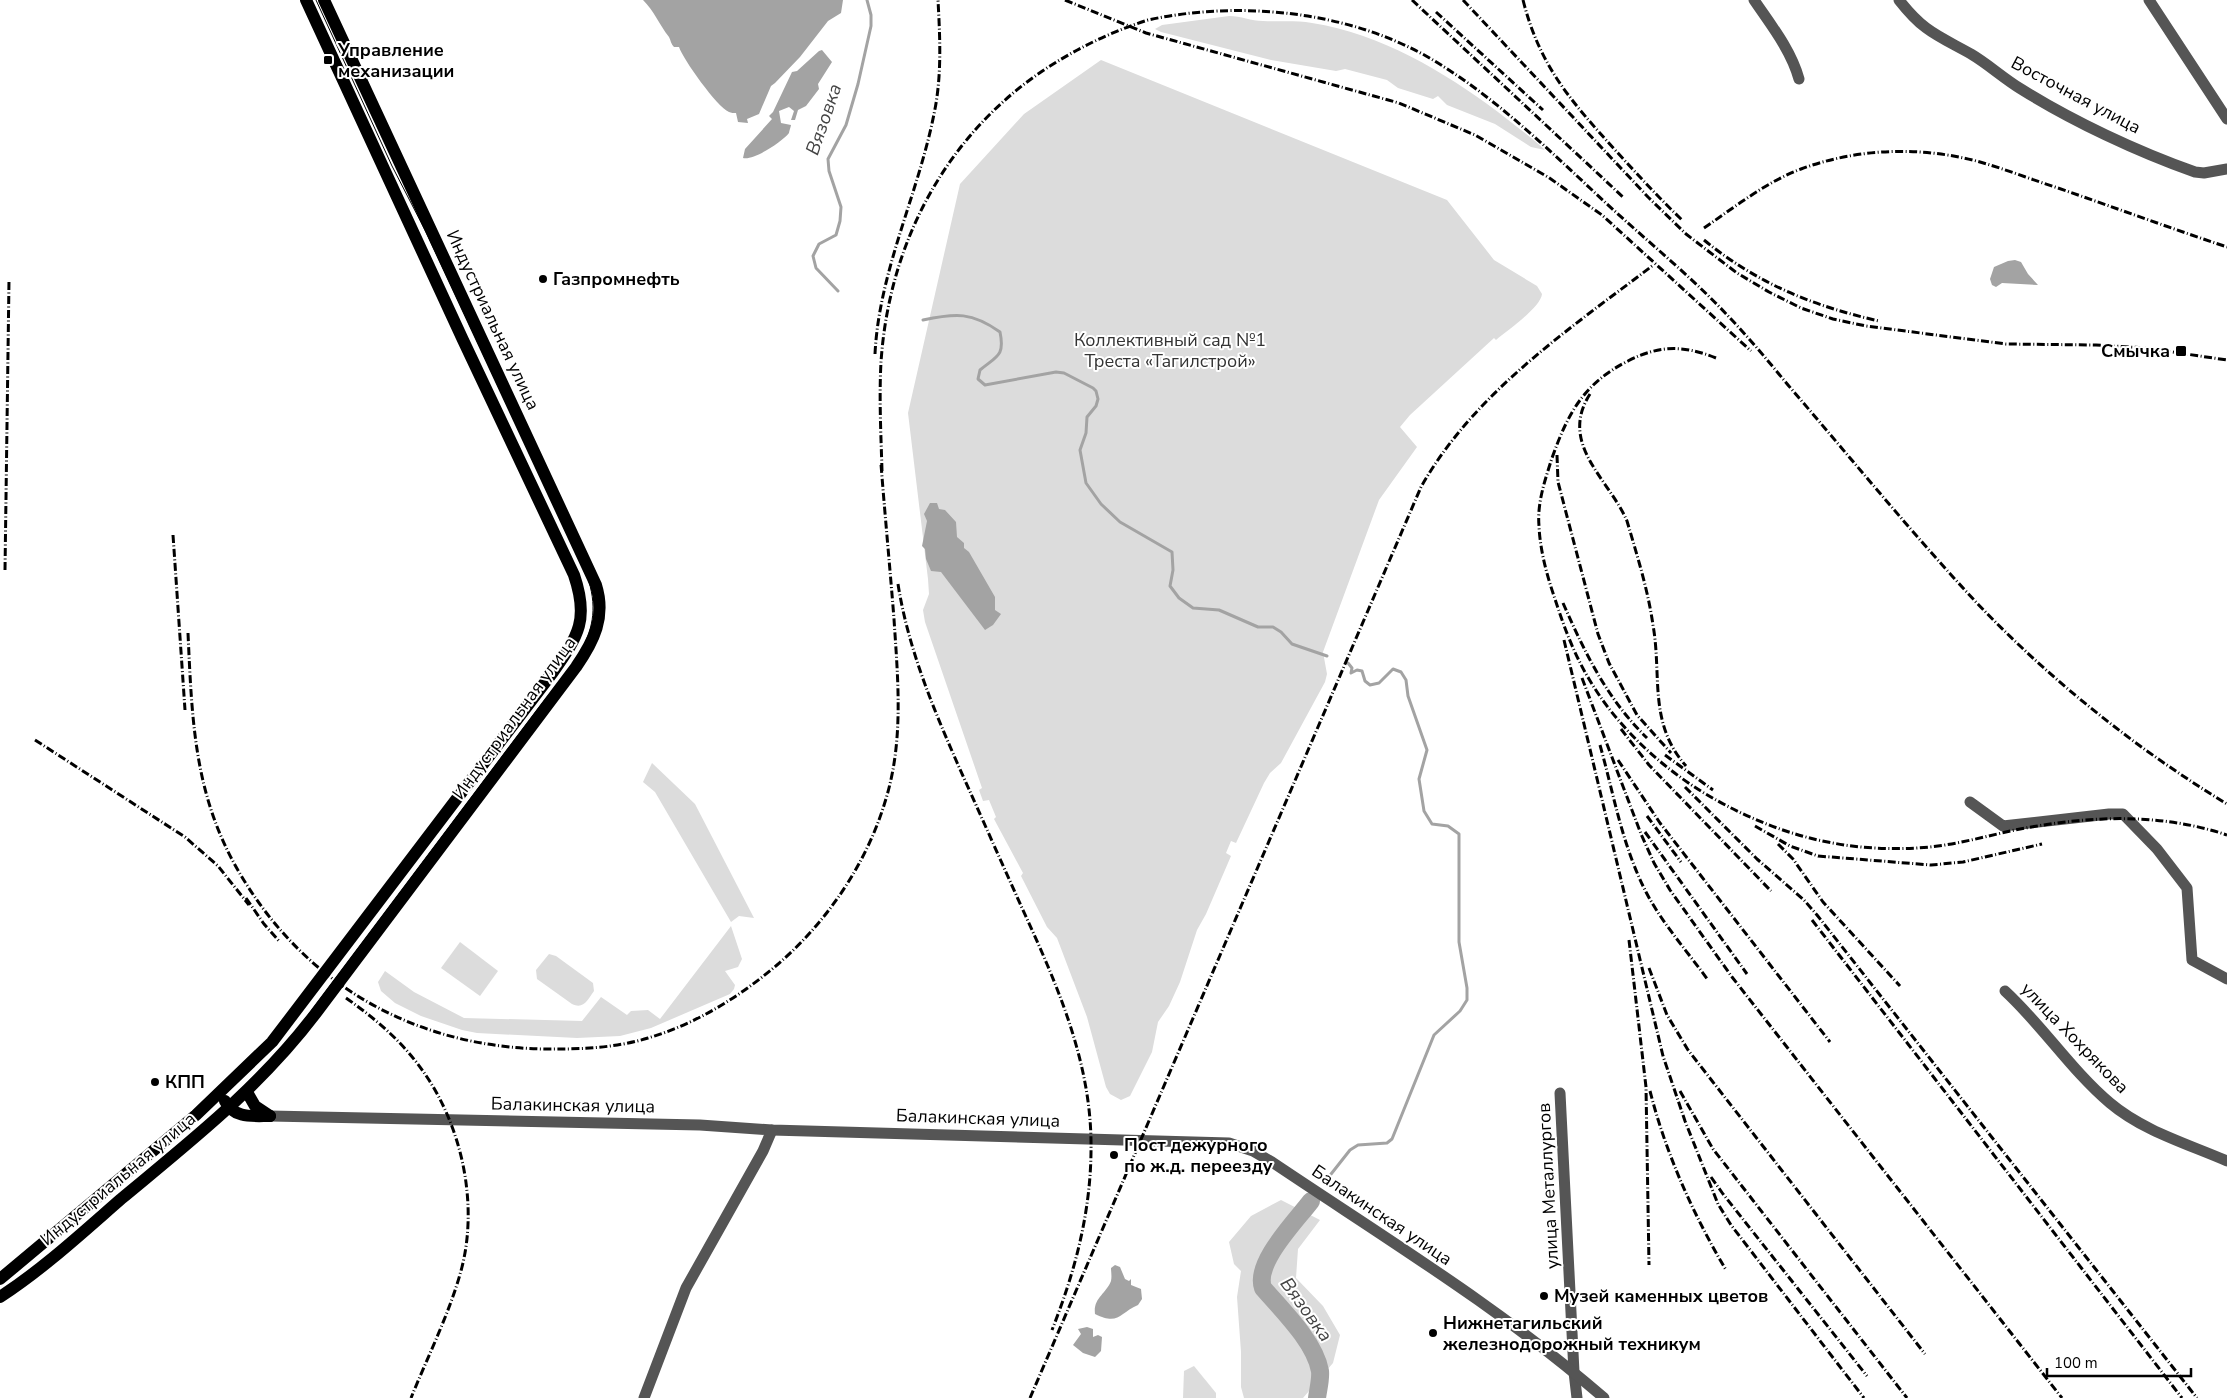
<svg xmlns="http://www.w3.org/2000/svg" width="2227" height="1398" viewBox="0 0 2227 1398" font-family="'Nunito Sans',sans-serif">
	<style>
		.green { fill: #dcdcdc }
		.water { fill: #a3a3a3 }
		.lines { fill: none; stroke-linecap: round; stroke-linejoin: round }
		.stream { stroke: #a3a3a3; stroke-width: 3 }
		.river { stroke: #a3a3a3; stroke-width: 18 }
		.minor { stroke: #555; stroke-width: 11 }
		.major { stroke: #000; stroke-width: 12 }
		.tram { stroke: #000; stroke-width: 1 }
		.rail { stroke: #000; stroke-width: 3; stroke-dasharray: 8 2.5 1 2.5; stroke-linecap: butt }
		.poi-dot { fill: #000; stroke: #fff; stroke-width: 2 }
		.labels { text-anchor: middle; stroke-width: 4; stroke-linejoin: round; paint-order: stroke }
		.poi-label { font-size: 18px; font-weight: bold; fill: #000; stroke: #fff; text-anchor: start }
		.street-label { font-size: 18px; fill: #000; stroke: #fff }
		.park-label { font-size: 18px; fill: #333; stroke: #fff }
		.water-label { font-size: 19px; font-style: italic; fill: #444; stroke: #fff }
	</style>
	<rect width="100%" height="100%" fill="#fff"/>
	<!-- green -->
	<g class="green">
		<path d="M1229,16C1241,16 1251,21 1263,21C1279,22 1295,20 1312,23C1381,34 1443,71 1498,112C1514,125 1530,136 1545,150L1531,147L1495,124L1447,105L1438,96L1433,99L1398,88L1387,80L1345,69L1336,71L1271,60L1161,32L1155,29L1162,25Z"/>
		<path d="M1101,60L1447,200L1494,260L1537,286L1542,294C1541,307 1507,331 1496,340L1494,338L1410,415L1400,427L1417,447L1379,500L1323,652L1327,674L1325,682L1281,763L1270,773L1264,783L1236,843L1231,841L1226,853L1231,856L1206,914L1197,930L1180,982L1169,1006L1158,1022L1152,1052L1130,1096L1121,1100L1110,1094L1106,1087L1087,1017L1057,938L1047,927L1021,876L1023,873L994,819L996,817L989,800L983,801L979,790L982,788L925,622L923,610L929,594L928,579L908,413L960,184L1024,114Z"/>
		<polygon points="652,763 695,804 754,918 739,916 731,922 655,792 643,782"/>
		<polygon points="731,926 742,959 738,967 725,971 735,985 734,989 730,994 651,1028 620,1036 577,1038 477,1033 462,1030 421,1016 395,1003 381,991 378,982 385,971 414,992 464,1018 582,1021 601,997 627,1015 631,1011 648,1010 660,1019"/>
		<polygon points="460,942 498,971 480,996 441,968"/>
		<path d="M549,954L556,956L593,983L594,991C588,999 584,1010 572,1004L537,979L536,970Z"/>
		<polygon points="1281,1200 1320,1220 1298,1249 1296,1278 1323,1306 1340,1335 1333,1363 1303,1398 1244,1398 1241,1387 1241,1352 1237,1297 1241,1271 1234,1264 1229,1242 1251,1216"/>
		<polygon points="1194,1366 1216,1393 1216,1398 1183,1398 1184,1371"/>
	</g>
	<!-- water -->
	<g class="water">
		<path d="M643,0H843L841,13L828,21L800,57L775,83L771,86L759,114L747,119L748,123L738,122L736,113C734,113 731,113 729,112C717,107 683,59 679,47H674C671,44 671,41 669,37C659,24 654,11 643,0Z"/>
		<path d="M822,50L832,62L818,84L819,89L806,106L798,110L795,120H791L794,111L789,107L779,111L781,123L791,125C791,126 789,132 789,133C782,142 753,161 743,158L745,149L772,119L769,116L773,112L792,72L797,71L819,51Z"/>
		<polygon points="2015,260 2021,262 2028,274 2038,285 2002,283 1996,287 1992,285 1990,279 1994,267 2008,261"/>
		<polygon points="930,503 937,503 939,509 945,510 956,522 957,537 964,543 964,548 969,552 995,597 995,610 1001,614 993,625 985,630 941,572 931,571 926,559 925,549 922,546 927,521 924,514"/>
		<path d="M1115,1265L1120,1267L1125,1279L1129,1281L1131,1279V1285L1141,1289L1142,1299L1138,1305C1119,1313 1119,1326 1095,1314C1093,1298 1106,1294 1111,1281C1112,1276 1111,1272 1111,1268Z"/>
		<polygon points="1087,1327 1093,1329 1093,1337 1098,1335 1102,1337 1101,1351 1095,1357 1083,1353 1073,1345 1081,1334 1078,1329"/>
	</g>
	<g class="lines">
		<!-- stream -->
		<g class="stream">
			<polyline points="838,291 816,268 813,256 819,244 836,235 840,221 841,207 829,171 828,159 846,125 858,84 871,26 871,15 867,0"/>
			<path d="M923,320C956,313 972,312 1000,332C1005,356 997,356 980,370L978,379L985,385L1056,372L1064,373L1093,388L1096,391L1098,399L1096,406L1087,417L1086,433L1080,450L1086,483L1101,504L1120,522L1172,552L1173,570L1170,586L1179,598L1193,608L1219,610L1258,627H1273L1281,632L1292,644L1327,656"/>
			<polyline points="1324,1183 1350,1150 1358,1145 1387,1143 1392,1139 1434,1035 1460,1011 1467,1000 1467,988 1459,942 1459,834 1448,826 1432,824 1424,811 1419,779 1427,750 1408,696 1406,680 1401,672 1393,669 1379,683 1370,685 1365,681 1362,671 1357,670 1351,673 1352,668 1348,663"/>
		</g>
		<!-- river -->
		<path class="river" d="M1311,1201C1296,1221 1254,1263 1263,1288C1282,1310 1315,1342 1320,1371C1321,1379 1318,1390 1317,1398"/>
		<!-- minor -->
		<g class="minor">
			<path d="M1754,0C1771,25 1791,50 1799,79"/>
			<path d="M1899,0C1924,32 1937,35 1971,54C1988,64 2003,78 2021,89C2072,121 2138,152 2195,172L2204,173L2227,169"/>
			<polyline points="2149,0 2227,119"/>
			<polyline points="1970,802 2003,826 2109,814 2123,814 2157,849 2187,888 2192,960 2227,979"/>
			<path d="M2005,991C2043,1026 2071,1070 2110,1103C2143,1131 2188,1144 2227,1161"/>
			<polyline points="1560,1093 1574,1372 1577,1398"/>
			<path d="M270,1116L700,1125L772,1130L1229,1143L1253,1151L1272,1162C1385,1238 1502,1309 1604,1398"/>
			<polyline points="644,1398 686,1288 763,1151 772,1130"/>
		</g>
		<!-- major -->
		<g class="major">
			<polyline points="247,1092 255,1106 270,1116"/>
			<path d="M225,1101C234,1119 253,1116 270,1116"/>
			<path d="M0,1279L196,1115L272,1042L553,672C579,635 589,619 574,575L463,340L306,0"/>
			<path d="M0,1297C43,1269 82,1233 121,1199C192,1140 260,1087 316,1013L576,667C594,641 606,617 596,585L324,0"/>
		</g>
		<!-- tram -->
		<path class="tram" d="M0,1292C44,1262 83,1225 124,1191C184,1141 246,1092 296,1031L537,710C570,666 608,634 587,576L426,232L392,166L316,0"/>
		<!-- rail -->
		<g class="rail">
			<polyline points="1065,0 1146,33 1399,103 1475,135 1548,177 1602,215 1751,351"/>
			<polyline points="1412,0 1624,198"/>
			<polyline points="1463,0 1648,197 1686,234 1737,273 1769,292 1801,308 1833,319 1866,326 2006,344 2096,345 2145,348 2227,360"/>
			<path d="M1523,0C1540,67 1571,101 1616,151C1638,175 1659,198 1682,220"/>
			<polyline points="1436,12 1543,110"/>
			<path d="M1704,228C1735,207 1766,182 1801,169C1858,148 1922,146 1980,162C2005,169 2030,179 2055,187C2113,207 2170,228 2227,247"/>
			<path d="M1704,240C1758,284 1813,306 1879,321"/>
			<path d="M875,354C879,271 918,195 934,114C942,76 940,38 938,0"/>
			<path d="M1716,358C1684,345 1659,345 1628,361C1584,383 1568,413 1552,458C1545,480 1537,503 1539,526C1540,550 1547,576 1555,599C1564,627 1574,654 1589,679C1618,729 1668,774 1718,801C1785,838 1853,854 1930,847C1959,844 1987,836 2015,830C2086,816 2158,812 2227,835"/>
			<path d="M1590,394C1558,444 1609,479 1627,521C1637,555 1648,590 1653,625C1662,676 1648,723 1686,766"/>
			<polyline points="1557,455 1558,482 1598,634 1609,663 1637,715 1671,753"/>
			<path d="M882,471C881,435 879,398 881,362C889,242 947,132 1050,66C1080,47 1113,31 1148,20C1240,0 1351,11 1433,60C1498,99 1552,153 1607,204C1648,242 1692,277 1730,318C1750,339 1769,362 1788,385C1850,457 1910,531 1975,601C2049,679 2135,748 2227,804"/>
			<polyline points="173,535 185,710"/>
			<polyline points="5,570 9,280"/>
			<path d="M898,584C908,648 933,708 959,767C980,814 1001,861 1022,908C1056,982 1090,1059 1091,1141C1092,1208 1076,1269 1052,1330"/>
			<path d="M1563,603C1585,653 1607,699 1647,738"/>
			<path d="M188,633C192,720 194,795 239,872C307,989 423,1051 557,1049C587,1049 619,1047 648,1038C696,1024 739,997 777,965C826,923 866,865 885,802C904,742 898,681 894,619C890,568 885,516 881,464"/>
			<polyline points="1564,640 1663,1056 1685,1121 1718,1204 1731,1225 1864,1398"/>
			<polyline points="1582,678 1641,834 1654,863 1670,890 1732,977 2062,1398"/>
			<polyline points="1621,729 1649,765 1771,891"/>
			<polyline points="35,740 185,837 218,866 249,905"/>
			<path d="M1600,745C1614,795 1622,845 1646,892C1662,923 1687,951 1708,980"/>
			<polyline points="1665,755 1713,790"/>
			<polyline points="1618,760 1660,823 1830,1042"/>
			<polyline points="1685,787 1757,859 1804,900 1817,915 2197,1398"/>
			<polyline points="1647,816 1681,862"/>
			<polyline points="1755,826 1790,846 1818,856 1931,865 1963,862 2042,844"/>
			<polyline points="1645,832 1747,974"/>
			<polyline points="1778,844 1793,859 1823,902 1900,986"/>
			<polyline points="246,898 264,924 279,941"/>
			<polyline points="1812,920 2182,1398"/>
			<polyline points="1629,940 1646,1087 1649,1265"/>
			<polyline points="1649,968 1667,1015 1688,1050 1925,1354"/>
			<path d="M346,998C376,1019 404,1043 425,1074C462,1128 478,1203 462,1267C451,1310 428,1356 411,1398"/>
			<path d="M1650,1091C1666,1154 1693,1214 1726,1270"/>
			<polyline points="1680,1091 1713,1149 1907,1398"/>
			<polyline points="1711,1177 1723,1194 1867,1376"/>
			<path d="M1030,1398L1421,487C1474,393 1568,330 1652,266"/>
		</g>
	</g>
	<!-- markers -->
	<g class="poi-dot">
		<rect x="323" y="55" width="10" height="10" rx="2.5"/>
		<circle cx="543" cy="279" r="5"/>
		<rect x="2175" y="345" width="12" height="12" rx="2.5"/>
		<circle cx="155" cy="1082" r="5"/>
		<circle cx="1114" cy="1155" r="5"/>
		<circle cx="1544" cy="1296" r="5"/>
		<circle cx="1433" cy="1333" r="5"/>
	</g>
	<g class="labels">
		<!-- poi labels -->
		<g class="poi-label">
			<text x="338" y="56">Управление<tspan x="338" dy="21">механизации</tspan></text>
			<text x="553" y="285">Газпромнефть</text>
			<text x="2170" y="357" text-anchor="end">Смычка</text>
			<text x="165" y="1088">КПП</text>
			<text x="1124" y="1151">Пост дежурного<tspan x="1124" dy="21">по ж.д. переезду</tspan></text>
			<text x="1554" y="1302">Музей каменных цветов</text>
			<text x="1443" y="1329">Нижнетагильский<tspan x="1443" dy="21">железнодорожный техникум</tspan></text>
		</g>
		<!-- street labels -->
		<g class="street-label">
			<text transform="translate(2076 95) rotate(28)" y="6">Восточная улица</text>
			<text transform="translate(493 320) rotate(65)" y="6">Индустриальная улица</text>
			<text transform="translate(514 718) rotate(-54)" y="6">Индустриальная улица</text>
			<text transform="translate(2075 1038) rotate(46)" y="6">улица Хохрякова</text>
			<text transform="translate(573 1105) rotate(1)" y="6">Балакинская улица</text>
			<text transform="translate(978 1118) rotate(2)" y="6">Балакинская улица</text>
			<text transform="translate(118 1179) rotate(-40)" y="6">Индустриальная улица</text>
			<text transform="translate(1548 1186) rotate(-93)" y="6">улица Металлургов</text>
			<text transform="translate(1382 1215) rotate(34)" y="6">Балакинская улица</text>
		</g>
		<!-- park labels -->
		<g class="park-label">
			<text x="1170" y="346">Коллективный сад №1<tspan x="1170" dy="21">Треста «Тагилстрой»</tspan></text>
		</g>
		<!-- water labels -->
		<g class="water-label">
			<text transform="translate(823 119) rotate(-71)" y="7">Вязовка</text>
			<text transform="translate(1307 1309) rotate(54)" y="7">Вязовка</text>
		</g>
	</g>
	<!-- scale -->
	<path d="M2047 1368v8h144v-8" fill="none" stroke="#000000" stroke-width="2.5"/>
	<text x="2054" y="1368" font-size="15" fill="#000000" stroke="#ffffff" stroke-width="4" paint-order="stroke">100 m</text>
</svg>
